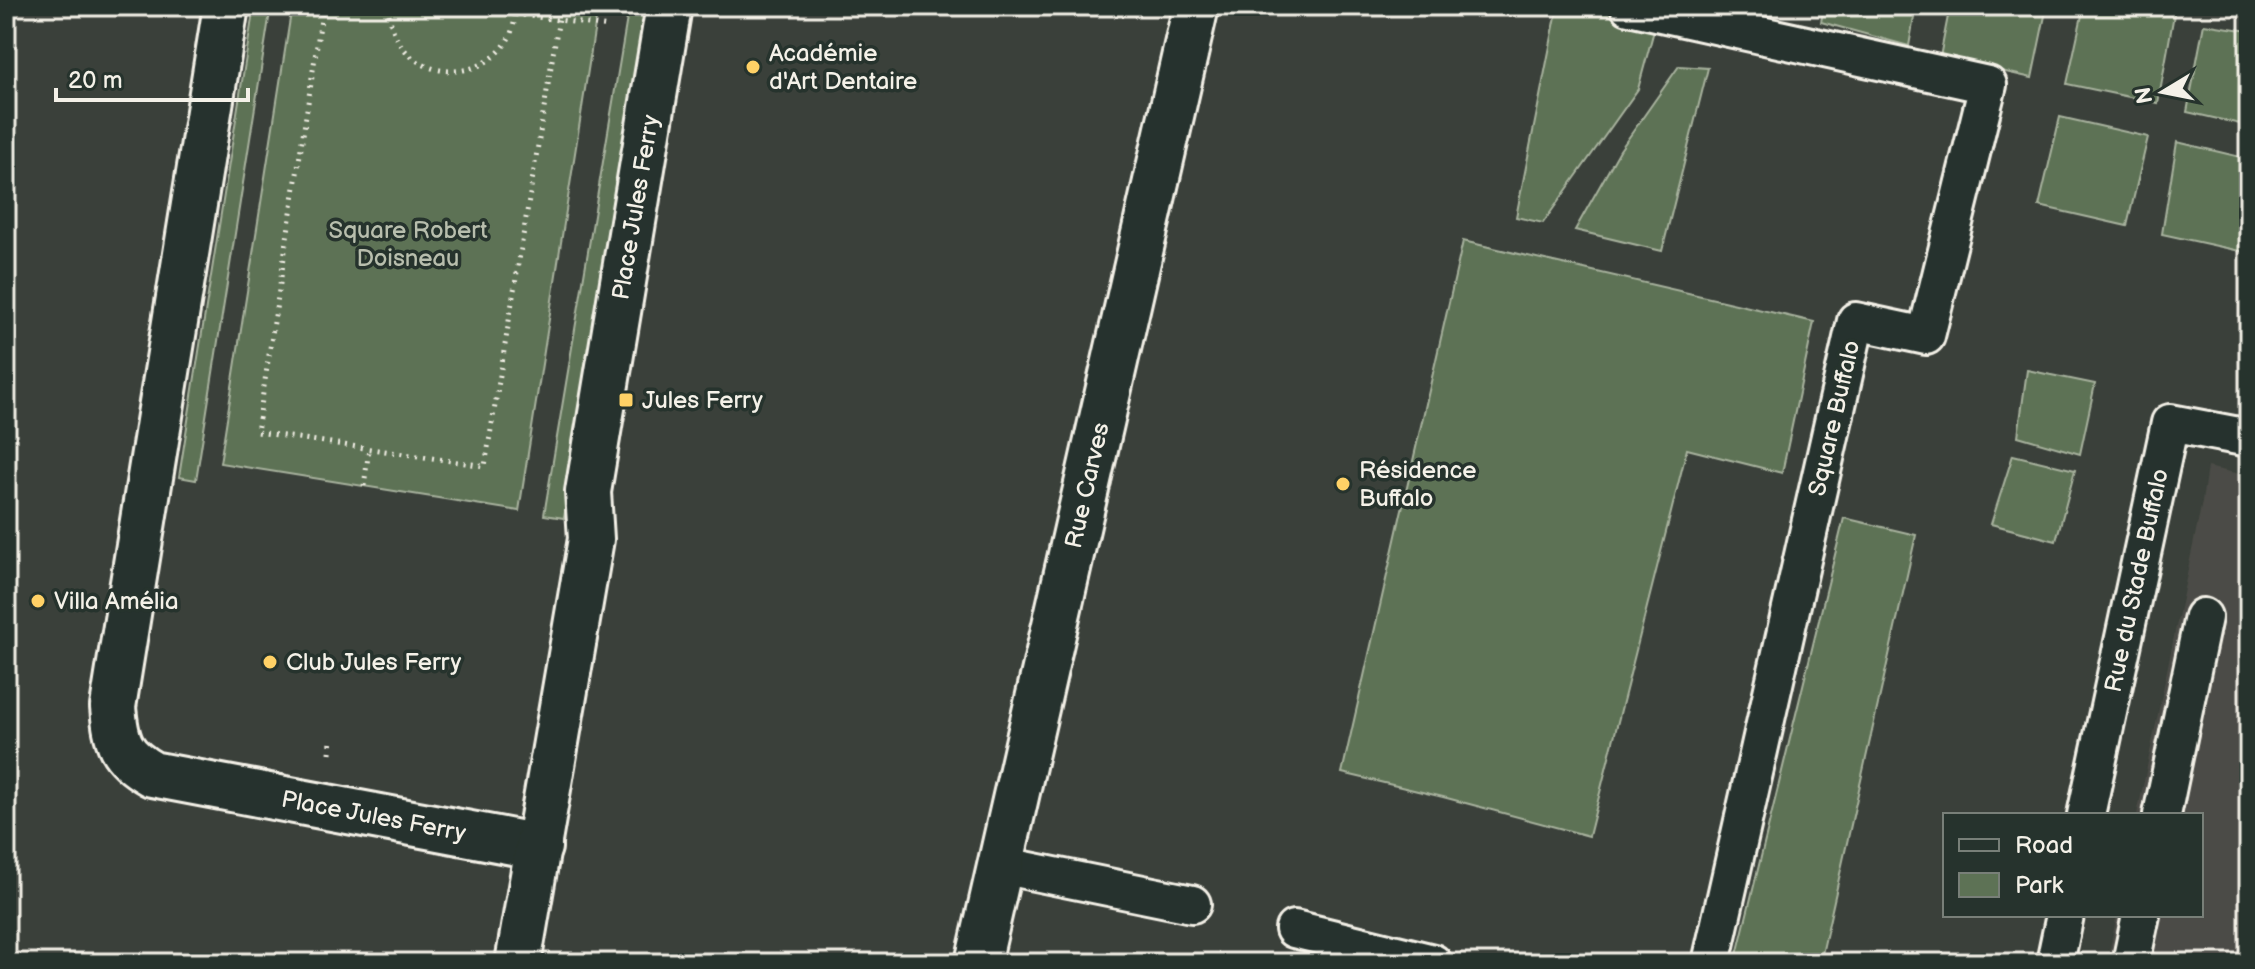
<svg xmlns="http://www.w3.org/2000/svg" width="2255" height="969" viewBox="0 0 2255 969" font-family="'Balsamiq Sans',sans-serif">
	<style>
		.built { fill: #4b4c46 }
		.green { fill: #5d7255; stroke: #a8b29e; stroke-width: 2 }
		.lines { fill: none; stroke-linecap: round; stroke-linejoin: round }
		.service-casing { stroke: #f4f1e8; stroke-width: 42 }
		.minor-casing { stroke: #f4f1e8; stroke-width: 50 }
		.path { stroke: #f4f1e8; stroke-width: 5; stroke-dasharray: 2 6; stroke-linecap: butt }
		.service { stroke: #26332d; stroke-width: 36 }
		.minor { stroke: #26332d; stroke-width: 44 }
		.poi-dot { fill: #ffd166; stroke: #26332d; stroke-width: 3 }
		.labels { text-anchor: middle; stroke-width: 7; stroke-linejoin: round; paint-order: stroke }
		.poi-label { font-size: 24px; fill: #f4f1e8; stroke: #26332d; text-anchor: start }
		.street-label { font-size: 24px; fill: #f4f1e8; stroke: #26332d }
		.park-label { font-size: 24px; fill: #b8bead; stroke: #26332d }
	</style>
	<rect width="100%" height="100%" fill="#3a403a"/>
	<filter id="ink" filterUnits="userSpaceOnUse"><feTurbulence type="fractalNoise" baseFrequency=".0125" numOctaves="2"/><feDisplacementMap in="SourceGraphic" scale="16" xChannelSelector="R" yChannelSelector="G"/><feConvolveMatrix kernelMatrix="1 2 1 2 8 2 1 2 1" color-interpolation-filters="sRGB"/></filter>
	<g filter="url(#ink)">
		<!-- built -->
		<polygon class="built" points="2207,467 2249,476 2249,963 2107,963 2117,915 2201,915 2201,815 2137,815 2202,502"/>
		<!-- green -->
		<g class="green">
			<polygon points="254,6 271,6 196,480 179,477"/>
			<polygon points="292,6 598,6 519,511 220,463"/>
			<polygon points="629,6 649,6 564,518 544,515"/>
			<polygon points="1558,6 1583,6 1656,23 1638,89 1543,223 1516,217"/>
			<polygon points="1824,6 1916,6 1909,46 1821,22"/>
			<polygon points="1950,6 2047,6 2032,78 1940,57"/>
			<polygon points="2084,6 2126,6 2174,14 2158,103 2067,84"/>
			<polygon points="2204,24 2249,31 2249,126 2187,112"/>
			<polygon points="1679,66 1708,68 1662,251 1575,230 1620,150"/>
			<polygon points="2060,117 2148,137 2127,226 2039,206"/>
			<polygon points="2177,142 2249,159 2249,253 2162,234"/>
			<polygon points="1463,241 1814,322 1782,473 1687,449 1589,836 1443,797 1342,773"/>
			<polygon points="2027,370 2095,384 2080,454 2018,436"/>
			<polygon points="2013,455 2075,470 2056,541 1991,524"/>
			<polygon points="1844,518 1916,535 1820,963 1735,963"/>
		</g>
		<g class="lines">
			<!-- service casing -->
			<g class="service-casing">
				<g id="service">
					<polyline points="1629,6 1988,85 1926,336 1856,321 1711,963"/>
					<path id="s1" d="M2086,815L2170,423L2249,438"/>
					<polyline points="2162,815 2203,617"/>
					<polyline points="1000,865 1192,904"/>
					<polyline points="1294,929 1433,963"/>
					<polyline points="2055,963 2065,915"/>
					<polyline points="2131,963 2141,915"/>
				</g>
			</g>
			<!-- minor casing -->
			<g class="minor-casing">
				<g id="minor">
					<path id="s2" d="M226,6L113,707C116,742 120,756 152,774L539,847"/>
					<path id="s3" d="M518,963L591,539L588,492L669,6"/>
					<path id="s4" d="M978,963L1196,6"/>
				</g>
			</g>
			<!-- path -->
			<g class="path">
				<polyline points="323,6 257,432 485,466 561,6"/>
				<path d="M388,6C396,101 520,84 515,6"/>
				<polyline points="515,14 609,27"/>
				<polyline points="364,486 369,449"/>
				<polyline points="330,753 331,741"/>
			</g>
			<!-- service -->
			<use href="#service" class="service"/>
			<!-- minor -->
			<use href="#minor" class="minor"/>
		</g>
	</g>
	<!-- markers -->
	<g class="poi-dot">
		<circle cx="753" cy="67" r="8"/>
		<rect x="618" y="392" width="16" height="16" rx="4"/>
		<circle cx="1343" cy="484" r="8"/>
		<circle cx="38" cy="601" r="8"/>
		<circle cx="270" cy="662" r="8"/>
	</g>
	<g class="labels">
		<!-- poi labels -->
		<g class="poi-label">
			<text x="769" y="61">Académie<tspan x="769" dy="28">d'Art Dentaire</tspan></text>
			<text x="642" y="408">Jules Ferry</text>
			<text x="1359" y="478">Résidence<tspan x="1359" dy="28">Buffalo</tspan></text>
			<text x="54" y="609">Villa Amélia</text>
			<text x="286" y="670">Club Jules Ferry</text>
		</g>
		<!-- street labels -->
		<g class="street-label">
			<text dy="8" stroke="none"><textPath href="#s3" startOffset="766">Place Jules Ferry</textPath></text>
			<text transform="translate(1834 418) rotate(-77)" y="8">Square Buffalo</text>
			<text dy="8" stroke="none"><textPath href="#s4" startOffset="490">Rue Carves</textPath></text>
			<text dy="8" stroke="none"><textPath href="#s1" startOffset="240">Rue du Stade Buffalo</textPath></text>
			<text dy="8" stroke="none"><textPath href="#s2" startOffset="1018">Place Jules Ferry</textPath></text>
		</g>
		<!-- park labels -->
		<g class="park-label">
			<text x="408" y="238">Square Robert<tspan x="408" dy="28">Doisneau</tspan></text>
		</g>
	</g>
	<!-- margin -->
	<rect width="2255" height="969" fill="none" stroke="#26332d" stroke-width="32"/>
	<rect x="16" y="16" width="2223" height="937" fill="none" stroke="#f4f1e8" stroke-width="3" filter="url(#ink)"/>
	<!-- legend -->
	<rect x="1943" y="813" width="260" height="104" fill="#26332d" stroke="#787f78" stroke-width="2"/>
	<rect x="1959" y="839" width="40" height="12" fill="#26332d" stroke="#787f78" stroke-width="2"/>
	<text x="2015" y="853" font-size="24" fill="#f4f1e8">Road</text>
	<rect x="1959" y="873" width="40" height="24" fill="#5d7255" stroke="#787f78" stroke-width="2"/>
	<text x="2015" y="893" font-size="24" fill="#f4f1e8">Park</text>
	<!-- north arrow -->
	<g transform="translate(2163 92) rotate(260)" stroke="#26332d" stroke-width="6" paint-order="stroke">
	<path d="M0-6L14 30L0 20L-14 30Z" fill="#f4f1e8"/>
	<text y="-12" font-size="22" font-weight="bold" text-anchor="middle" fill="#f4f1e8">N</text>
	</g>
	<!-- scale -->
	<path d="M56 88v12h192v-12" fill="none" stroke="#f4f1e8" stroke-width="4"/>
	<text x="68" y="88" font-size="24" fill="#f4f1e8" stroke="#26332d" stroke-width="6" paint-order="stroke">20 m</text>
</svg>
